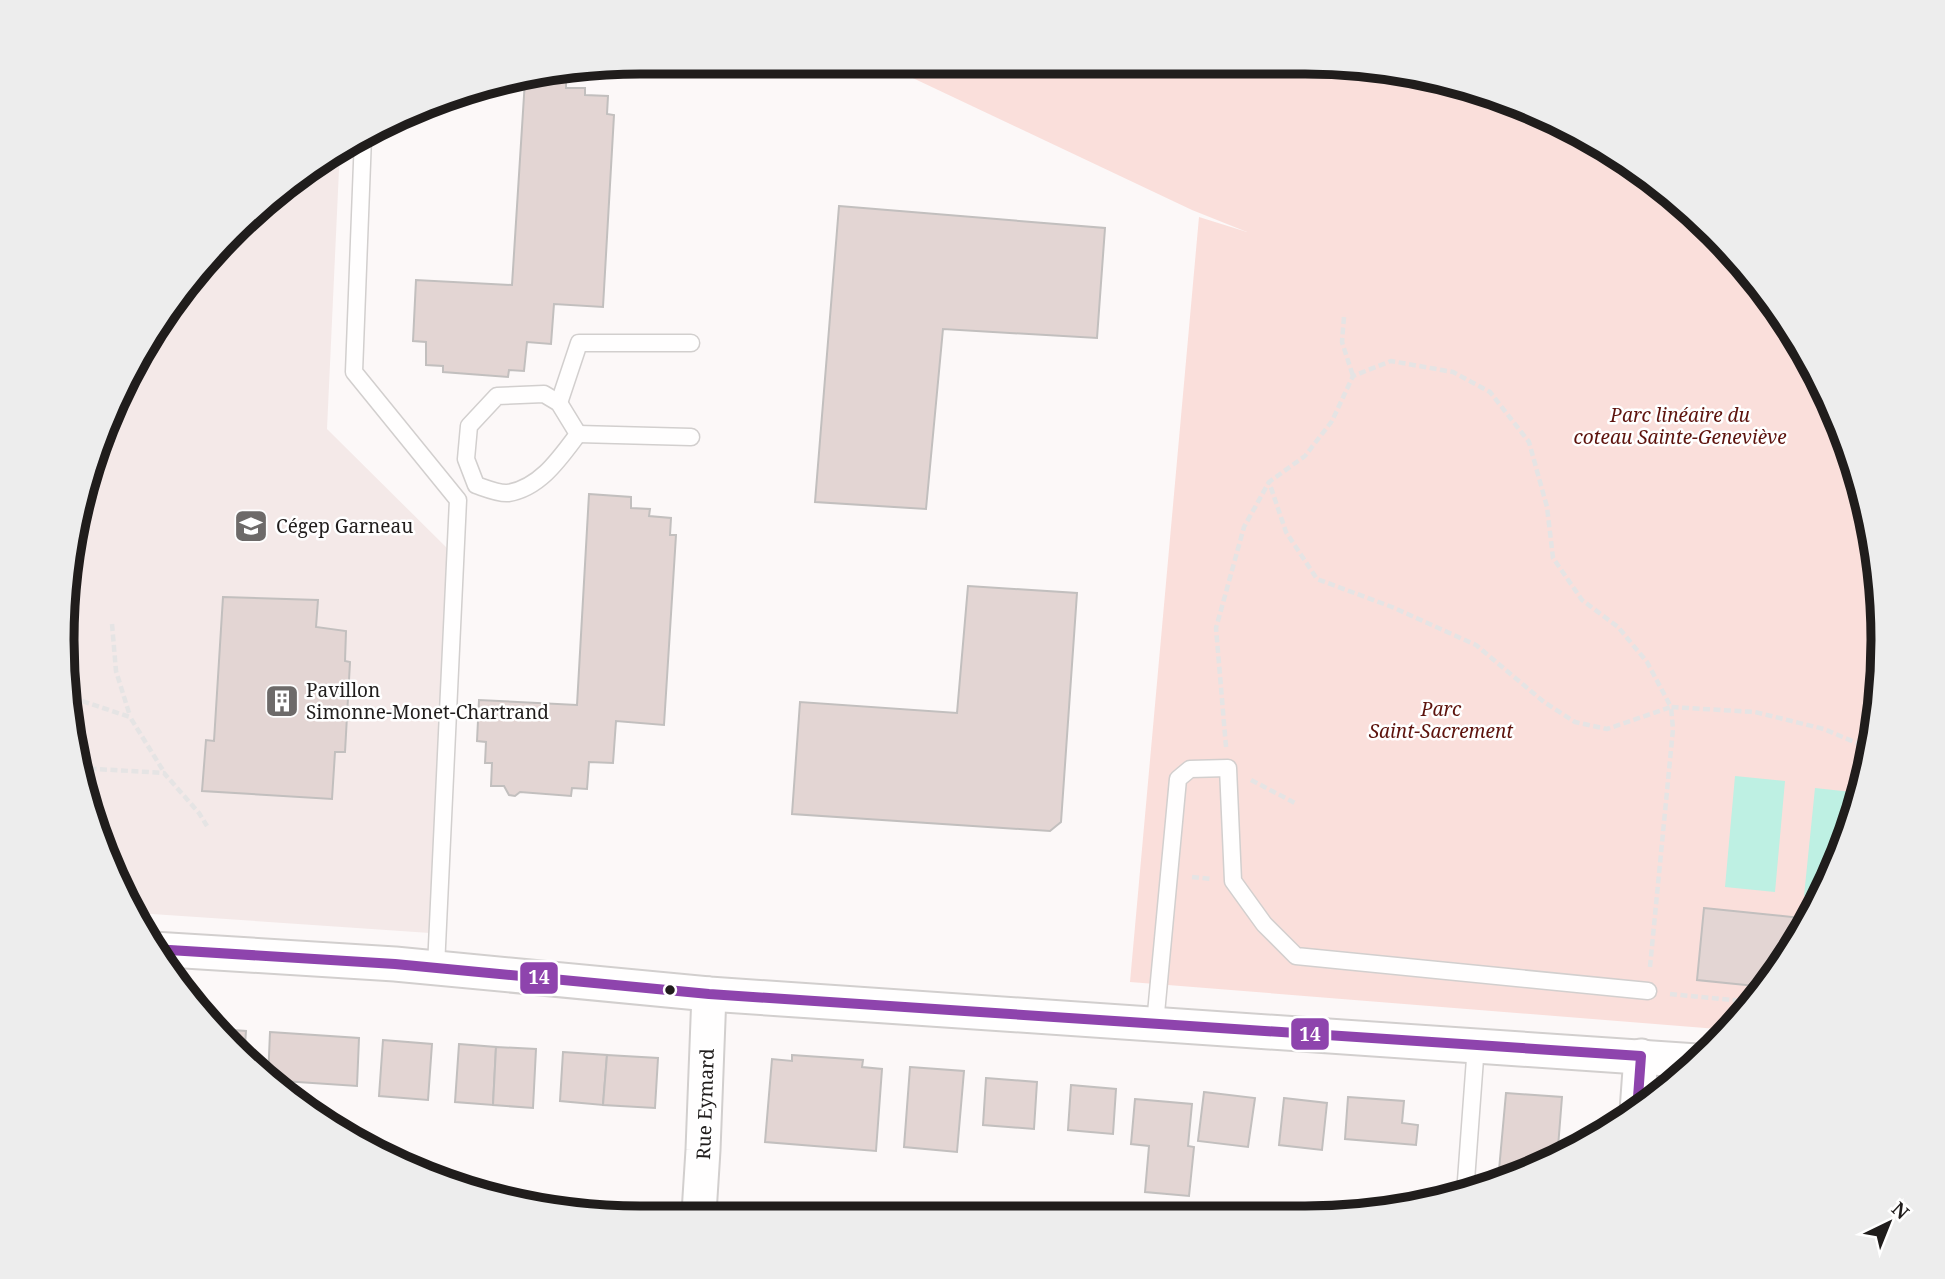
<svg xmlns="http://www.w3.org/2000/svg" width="1945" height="1279" viewBox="0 0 1945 1279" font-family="'Noto Serif',serif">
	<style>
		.built { fill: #f4e9e8 }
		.green { fill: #fadfdb }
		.water { fill: #bef0e3 }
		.building { fill: #e3d5d3; stroke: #c2bfbe; stroke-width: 2 }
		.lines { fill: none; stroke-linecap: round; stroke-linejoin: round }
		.service-casing { stroke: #d2cfce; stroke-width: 19 }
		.minor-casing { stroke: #d2cfce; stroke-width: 37 }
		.path { stroke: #e5e4e4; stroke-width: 4.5; stroke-dasharray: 7 3.5; stroke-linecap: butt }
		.service { stroke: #fffefe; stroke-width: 16 }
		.minor { stroke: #fffefe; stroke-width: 33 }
		.bus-1-casing { stroke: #fff; stroke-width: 16 }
		.bus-1 { stroke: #8e44ad; stroke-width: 10 }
		.bus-dot { fill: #201d1c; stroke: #fff; stroke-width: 2.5 }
		.labels { text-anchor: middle; stroke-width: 5; stroke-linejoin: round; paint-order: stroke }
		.park-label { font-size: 19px; font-style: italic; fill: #5d130d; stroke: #fff }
		.poi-label { font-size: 19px; fill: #201d1c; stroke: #fff; text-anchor: start }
		.street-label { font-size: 19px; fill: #201d1c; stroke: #fff }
		.rim { fill: none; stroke: #201d1c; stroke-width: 9 }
		.line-badge { stroke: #fff; stroke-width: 2.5 }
		.badge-label { font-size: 19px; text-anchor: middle; font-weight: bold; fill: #fff }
	</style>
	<rect width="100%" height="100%" fill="#fcf8f8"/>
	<!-- built -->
	<polygon class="built" points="340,148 327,429 452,553 430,933 137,913 81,789 62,602 92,453 181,287 318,159"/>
	<!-- green -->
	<polygon class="green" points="881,63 1381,66 1561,121 1686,204 1764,287 1815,369 1826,413 1840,426 1864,489 1882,601 1879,715 1853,825 1806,928 1741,1020 1730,1030 1130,982 1199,217 1247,232 1192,210"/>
	<!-- water -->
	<g class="water">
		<polygon points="1735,776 1785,781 1775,892 1725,887"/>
		<polygon points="1815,788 1861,793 1853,825 1820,898 1804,896"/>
	</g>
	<!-- building -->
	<g class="building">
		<polygon points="550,76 566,77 566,88 585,88 585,95 608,96 607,114 614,115 603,307 554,304 551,344 527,342 524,371 509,370 508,377 443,372 443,366 426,365 426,342 413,341 416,280 512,285 525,80"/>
		<polygon points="839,206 1105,228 1097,338 943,329 926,509 815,502"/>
		<polygon points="589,494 631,497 631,508 650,509 649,516 671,518 670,535 676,535 664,725 616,721 613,763 589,762 587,789 572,788 571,796 520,792 515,796 509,795 504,786 491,786 492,763 485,763 486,742 477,741 479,700 577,705"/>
		<polygon points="968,586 1077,593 1061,822 1050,831 792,814 800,702 957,713"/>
		<polygon points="223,597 318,600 316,627 346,631 345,661 350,662 345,752 335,752 332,799 202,791 206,740 214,741"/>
		<polygon points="1704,908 1811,919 1806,928 1765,987 1697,980"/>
		<polygon points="218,1029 246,1031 244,1058"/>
		<polygon points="270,1032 359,1038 357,1086 268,1080"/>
		<polygon points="383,1040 432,1044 428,1100 379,1096"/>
		<polygon points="459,1044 496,1047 493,1105 455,1102"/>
		<polygon points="496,1047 536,1049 533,1108 493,1105"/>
		<polygon points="563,1052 607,1055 603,1105 560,1101"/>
		<polygon points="607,1055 658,1058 655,1108 603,1105"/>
		<polygon points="792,1055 863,1060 862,1067 882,1069 876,1151 765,1142 772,1059 792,1061"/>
		<polygon points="910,1067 964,1071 957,1152 904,1147"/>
		<polygon points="986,1078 1037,1082 1034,1129 983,1125"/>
		<polygon points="1071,1085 1116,1089 1113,1134 1068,1130"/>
		<polygon points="1204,1092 1255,1098 1248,1147 1198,1141"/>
		<polygon points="1506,1093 1562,1097 1557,1160 1524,1172 1499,1170"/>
		<polygon points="1348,1097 1404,1101 1402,1123 1418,1125 1416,1145 1345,1139"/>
		<polygon points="1284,1098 1327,1103 1322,1150 1279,1145"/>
		<polygon points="1135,1099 1192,1104 1188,1146 1194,1147 1189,1196 1145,1192 1149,1146 1131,1144"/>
	</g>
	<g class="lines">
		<!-- service casing -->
		<g class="service-casing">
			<g id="service">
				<polyline points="363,137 354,372 458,500 436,967"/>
				<path d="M544,394L559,403L578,434C560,458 540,488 508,493C499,494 485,488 476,485L466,459L469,426L497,396Z"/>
				<polyline points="559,403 579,343 691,343"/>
				<polyline points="578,434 691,437"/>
				<polyline points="1155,1024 1178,779 1190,769 1228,768 1233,881 1264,924 1296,956 1648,991"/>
				<polyline points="1465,1194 1476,1045"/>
			</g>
		</g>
		<!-- minor casing -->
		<g class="minor-casing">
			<g id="minor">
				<polyline points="153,949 395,964 709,994 1697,1061"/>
				<polyline points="1637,1111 1641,1056"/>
				<polyline points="699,1213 703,1150 709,994"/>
			</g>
		</g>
		<!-- path -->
		<g class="path">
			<polyline points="1344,317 1342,342 1353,376"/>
			<polyline points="112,624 116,671 130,716"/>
			<polyline points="65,629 67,578"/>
			<polyline points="71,687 73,698 130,717 164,772"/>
			<polyline points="1226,747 1216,628 1244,527 1269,482"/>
			<polyline points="79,768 164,773 199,813 207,826"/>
			<polyline points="1251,780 1295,803"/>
			<polyline points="1192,877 1211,879"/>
			<polyline points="1650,967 1673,729 1671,707 1607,729 1575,722 1544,702 1476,645 1392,607 1317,579 1286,532 1269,482 1305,456 1332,421 1353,376 1391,361 1453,372 1490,392 1529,442 1547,507 1553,558 1582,600 1618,627 1647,662 1671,707 1755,712 1824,729 1871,749"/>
			<polyline points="1670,994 1753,1002"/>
		</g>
		<!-- service -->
		<use href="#service" class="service"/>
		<!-- minor -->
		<use href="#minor" class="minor"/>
		<!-- bus-1 casing -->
		<g class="bus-1-casing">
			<polyline id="bus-1" points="153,949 395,964 709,994 1641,1056 1637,1111"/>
		</g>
		<!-- bus-1 -->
		<use href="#bus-1" class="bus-1"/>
	</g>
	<!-- icons -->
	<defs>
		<g id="university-square" transform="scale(1.75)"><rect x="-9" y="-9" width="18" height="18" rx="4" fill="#6d6a69" stroke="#fff"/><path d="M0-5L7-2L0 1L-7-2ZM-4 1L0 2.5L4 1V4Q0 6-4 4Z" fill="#fff"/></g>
		<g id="building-square" transform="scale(1.75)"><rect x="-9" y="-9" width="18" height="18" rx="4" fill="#6d6a69" stroke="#fff"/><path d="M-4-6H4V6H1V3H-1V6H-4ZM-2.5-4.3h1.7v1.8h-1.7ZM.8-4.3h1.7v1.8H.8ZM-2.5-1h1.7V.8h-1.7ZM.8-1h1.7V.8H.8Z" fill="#fff"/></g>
	</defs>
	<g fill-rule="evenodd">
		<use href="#university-square" x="251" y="526"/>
		<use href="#building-square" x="282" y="701"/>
	</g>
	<!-- markers -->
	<circle class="bus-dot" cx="670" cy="990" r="6"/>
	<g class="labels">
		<!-- park labels -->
		<g class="park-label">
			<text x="1680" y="422">Parc linéaire du<tspan x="1680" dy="22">coteau Sainte-Geneviève</tspan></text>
			<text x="1441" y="716">Parc<tspan x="1441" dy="22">Saint-Sacrement</tspan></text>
		</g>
		<!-- poi labels -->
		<g class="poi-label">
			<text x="276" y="533">Cégep Garneau</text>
			<text x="306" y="697">Pavillon<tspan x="306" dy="22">Simonne-Monet-Chartrand</tspan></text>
		</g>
		<!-- street labels -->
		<g class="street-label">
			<text transform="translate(705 1104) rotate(-88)" y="7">Rue Eymard</text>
		</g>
	</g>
	<!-- crop -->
	<path d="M0 0H1945V1279H0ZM640 74H1305A566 566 0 0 1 1871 640V640A566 566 0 0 1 1305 1206H640A566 566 0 0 1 74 640V640A566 566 0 0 1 640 74Z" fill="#ededed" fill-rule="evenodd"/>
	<path class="rim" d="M640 74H1305A566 566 0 0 1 1871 640V640A566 566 0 0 1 1305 1206H640A566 566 0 0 1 74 640V640A566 566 0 0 1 640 74Z"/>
	<g class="line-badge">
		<rect x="519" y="961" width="40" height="34" rx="7" fill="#8e44ad"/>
		<rect x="1290" y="1017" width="40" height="34" rx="7" fill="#8e44ad"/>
	</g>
	<g class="badge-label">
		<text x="539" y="984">14</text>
		<text x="1310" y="1041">14</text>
	</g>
	<!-- north arrow -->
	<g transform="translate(1889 1223) rotate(43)" stroke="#ffffff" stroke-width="5" paint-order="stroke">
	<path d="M0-5L12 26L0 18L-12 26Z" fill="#201d1c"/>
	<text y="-10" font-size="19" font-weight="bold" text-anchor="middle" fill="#201d1c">N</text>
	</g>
</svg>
